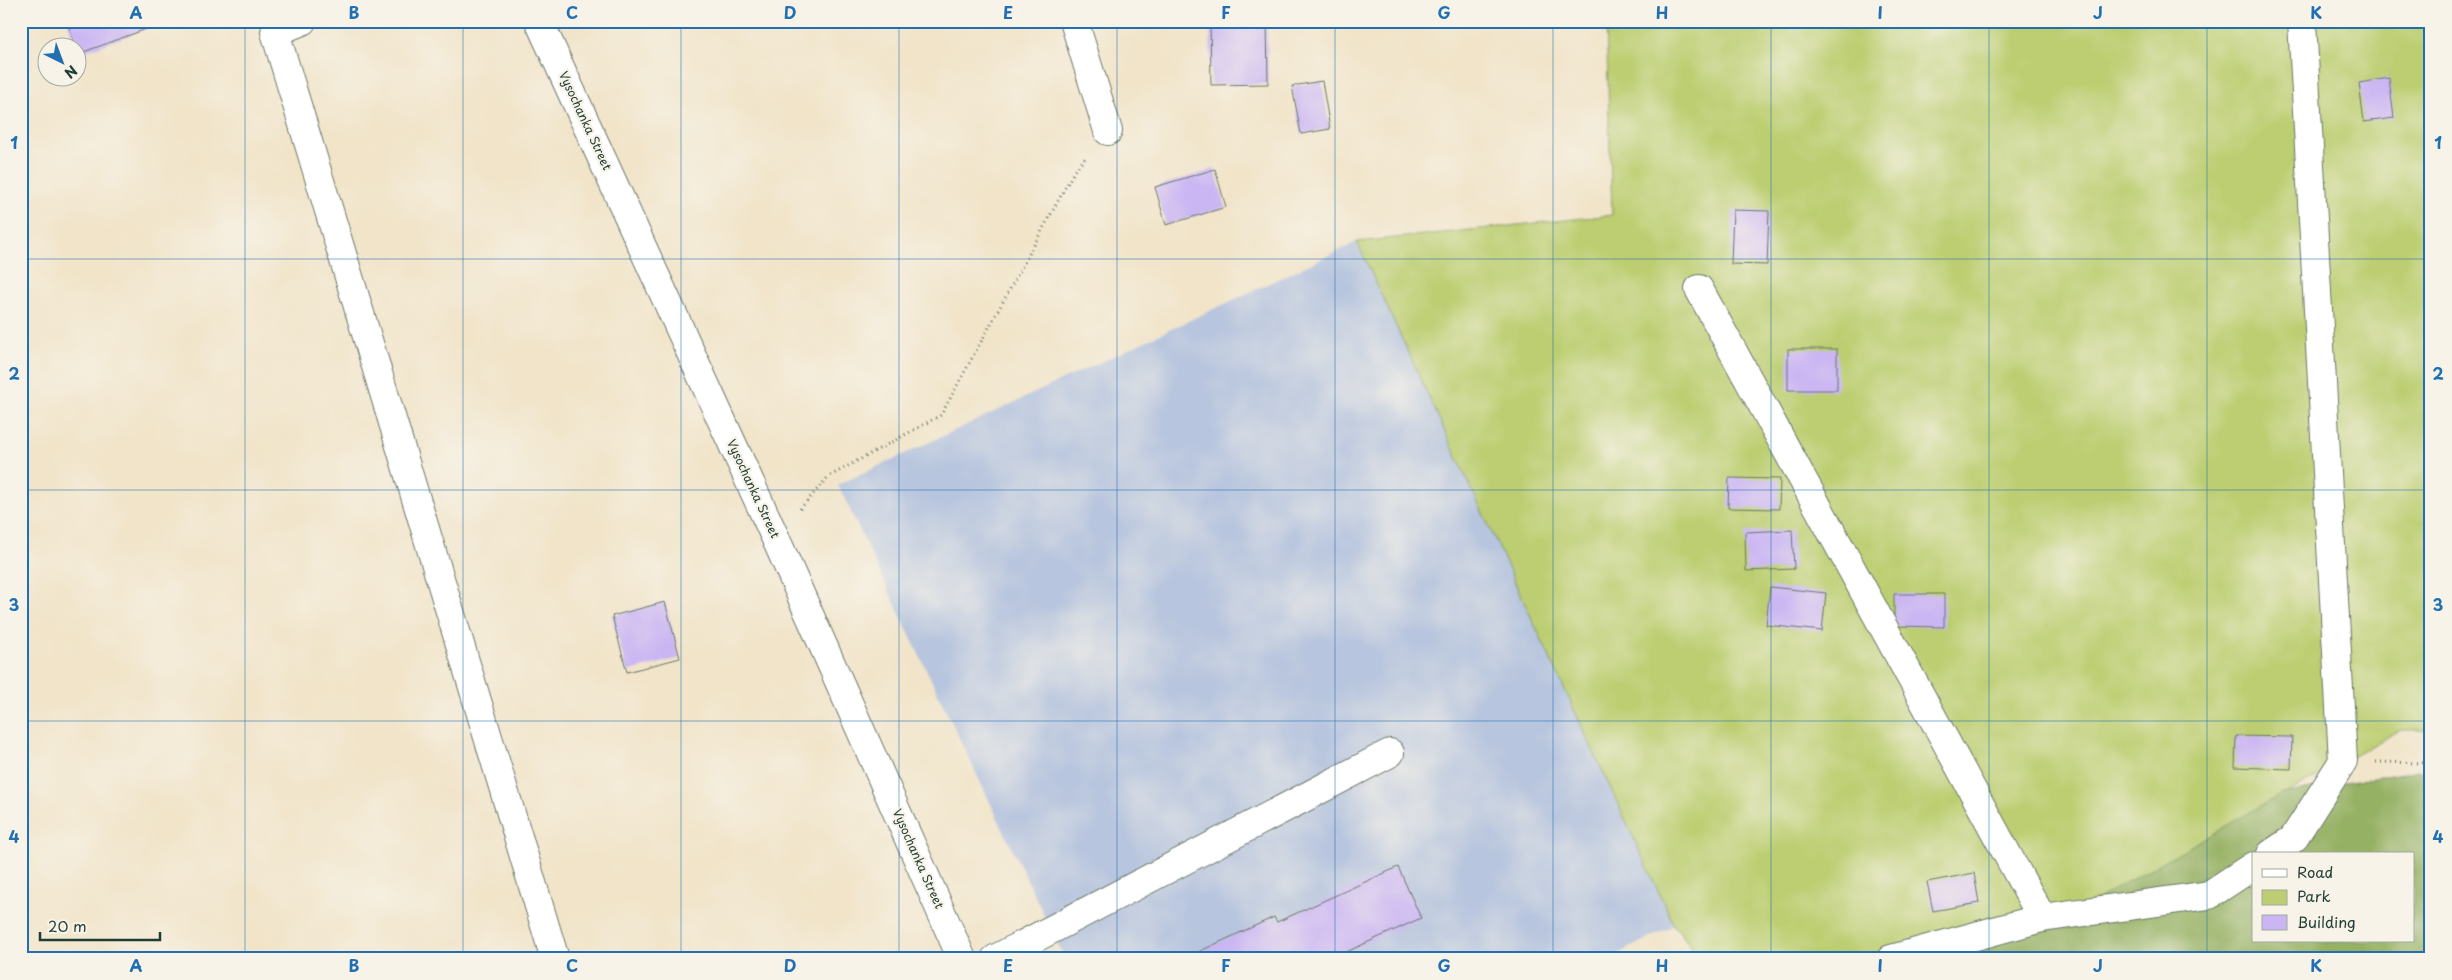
<svg xmlns="http://www.w3.org/2000/svg" width="2452" height="980" viewBox="0 0 2452 980" font-family="'Playpen Sans',sans-serif">
	<style>
		.industrial { fill: #b7c5de }
		.green { fill: #bcce71; stroke: #6e8652 }
		.forest { fill: #95b163; stroke: #5a774c; fill-rule: evenodd }
		.building { fill: #cab6f3 }
		.lines { fill: none; stroke-linecap: round; stroke-linejoin: round }
		.minor-casing { stroke: #687768; stroke-width: 30 }
		.path { stroke: #687768; stroke-width: 3; stroke-dasharray: 1 4; stroke-linecap: butt }
		.minor { stroke: #fff; stroke-width: 28 }
		.grid { fill: none; stroke: #1f6fb2; stroke-width: 1; stroke-opacity: 0.55 }
		.labels { text-anchor: middle; stroke-width: 4.5; stroke-linejoin: round; paint-order: stroke }
		.street-label { font-size: 12px; fill: #1f3d34; stroke: #f7f3e8 }
		.neatline { fill: none; stroke: #1f6fb2; stroke-width: 2 }
		.grid-label { font-size: 16px; text-anchor: middle; font-weight: bold; fill: #1f6fb2 }
	</style>
	<rect width="100%" height="100%" fill="#f7f3e8"/>
	<filter id="ink" filterUnits="userSpaceOnUse"><feTurbulence type="fractalNoise" baseFrequency=".02" numOctaves="2"/><feDisplacementMap in="SourceGraphic" scale="10" xChannelSelector="R" yChannelSelector="G"/><feConvolveMatrix kernelMatrix="1 2 1 2 8 2 1 2 1" color-interpolation-filters="sRGB"/></filter>
	<filter id="wash" filterUnits="userSpaceOnUse"><feTurbulence type="fractalNoise" baseFrequency=".0096" numOctaves="4" result="noise"/><feDisplacementMap in="SourceGraphic" scale="20" xChannelSelector="R" yChannelSelector="G"/><feGaussianBlur stdDeviation="1.12" result="paint"/><feColorMatrix in="noise" values="0 0 0 0 0 0 0 0 0 0 0 0 0 0 0 0 0 1.4 0 .05"/><feComposite in="paint" operator="in"/></filter>
	<g filter="url(#wash)">
		<rect width="100%" height="100%" fill="#f1e4c9"/>
		<!-- industrial -->
		<polygon class="industrial" points="1357,242 1674,925 1608,959 1065,959 838,485"/>
		<!-- green -->
		<polygon class="green" points="1606,21 2431,21 2431,730 2400,730 2046,928 1833,959 1701,959 1674,925 1357,242 1612,215"/>
		<!-- forest -->
		<path class="forest" d="M2425,769L2431,770V959H1931L2046,928L2282,794ZM2253,854H2413V941H2253Z"/>
		<g id="blocks">
			<!-- building -->
			<g class="building">
				<polygon points="67,21 168,21 78,54"/>
				<polygon points="1210,21 1267,21 1268,84 1211,85"/>
				<polygon points="2389,78 2394,118 2364,122 2359,83"/>
				<polygon points="1322,81 1330,129 1301,134 1292,86"/>
				<polygon points="1215,169 1226,207 1166,225 1155,187"/>
				<polygon points="1733,210 1769,211 1767,265 1731,264"/>
				<rect x="1788" y="349" width="49" height="41"/>
				<polygon points="1729,478 1780,479 1779,509 1728,508"/>
				<polygon points="1792,530 1794,569 1746,571 1745,532"/>
				<polygon points="1770,587 1826,593 1822,631 1766,625"/>
				<polygon points="1894,594 1944,594 1944,627 1894,626"/>
				<polygon points="665,602 680,658 627,672 612,616"/>
				<polygon points="2236,736 2292,737 2291,769 2235,767"/>
				<polygon points="1398,867 1421,918 1331,959 1183,959 1274,917 1277,922"/>
				<polygon points="1974,873 1979,903 1933,911 1927,882"/>
			</g>
		</g>
	</g>
	<g filter="url(#ink)">
		<use href="#blocks" fill-opacity="0" stroke="#687768" stroke-width="1"/>
		<g class="lines">
			<!-- minor casing -->
			<g class="minor-casing">
				<g id="minor">
					<polyline points="302,21 275,32 555,959"/>
					<polyline points="539,21 775,537 962,959"/>
					<polyline points="1074,21 1108,131"/>
					<polyline points="1699,289 2042,918"/>
					<polyline points="2271,854 2293,839 2343,761 2302,21"/>
					<polyline points="995,959 1390,753"/>
					<polyline points="1891,959 2042,918 2209,895 2253,866"/>
				</g>
			</g>
			<!-- path -->
			<g class="path">
				<polyline points="800,509 828,477 941,415 1075,170 1087,156"/>
				<polyline points="2376,762 2431,763"/>
			</g>
			<!-- minor -->
			<use href="#minor" class="minor"/>
		</g>
	</g>
	<!-- grid -->
	<path class="grid" d="M245,21V959M463,21V959M681,21V959M899,21V959M1117,21V959M1335,21V959M1553,21V959M1771,21V959M1989,21V959M2207,21V959M21,259H2431M21,490H2431M21,721H2431"/>
	<g class="labels">
		<!-- street labels -->
		<g class="street-label">
			<text transform="translate(585 121) rotate(65)" y="4">Vysochanka Street</text>
			<text transform="translate(753 489) rotate(65)" y="4">Vysochanka Street</text>
			<text transform="translate(918 859) rotate(66)" y="4">Vysochanka Street</text>
		</g>
	</g>
	<!-- margin -->
	<rect width="2452" height="980" fill="none" stroke="#f7f3e8" stroke-width="55"/>
	<!-- legend -->
	<rect x="2252" y="852" width="162" height="90" fill="#f7f3e8" stroke="#a1aaa0"/>
	<rect x="2262" y="869" width="25" height="8" fill="#ffffff" stroke="#a1aaa0"/>
	<text x="2297" y="878" font-size="15" fill="#1f3d34">Road</text>
	<rect x="2262" y="890" width="25" height="15" fill="#bcce71" stroke="#a1aaa0"/>
	<text x="2297" y="902" font-size="15" fill="#1f3d34">Park</text>
	<rect x="2262" y="915" width="25" height="15" fill="#cab6f3" stroke="#a1aaa0"/>
	<text x="2297" y="928" font-size="15" fill="#1f3d34">Building</text>
	<!-- north arrow -->
	<g transform="translate(62 62) rotate(138)"><circle r="24" fill="#f7f3e8" stroke="#a1aaa0"/>
	<path d="M0-4L9 19L0 12L-9 19Z" fill="#1f6fb2"/>
	<text y="-8" font-size="14" font-weight="bold" text-anchor="middle" fill="#1f3d34">N</text>
	</g>
	<!-- scale -->
	<path d="M40 932v8h120v-8" fill="none" stroke="#1f3d34" stroke-width="2.5"/>
	<text x="48" y="932" font-size="15" fill="#1f3d34" stroke="#f7f3e8" stroke-width="4" paint-order="stroke">20 m</text>
	<rect x="28" y="28" width="2396" height="924" class="neatline"/>
	<g class="grid-label">
		<text x="136" y="19">A</text>
		<text x="354" y="19">B</text>
		<text x="572" y="19">C</text>
		<text x="790" y="19">D</text>
		<text x="1008" y="19">E</text>
		<text x="1226" y="19">F</text>
		<text x="1444" y="19">G</text>
		<text x="1662" y="19">H</text>
		<text x="1880" y="19">I</text>
		<text x="2098" y="19">J</text>
		<text x="2316" y="19">K</text>
		<text x="14" y="149">1</text>
		<text x="2438" y="149">1</text>
		<text x="14" y="380">2</text>
		<text x="2438" y="380">2</text>
		<text x="14" y="611">3</text>
		<text x="2438" y="611">3</text>
		<text x="14" y="843">4</text>
		<text x="2438" y="843">4</text>
		<text x="136" y="972">A</text>
		<text x="354" y="972">B</text>
		<text x="572" y="972">C</text>
		<text x="790" y="972">D</text>
		<text x="1008" y="972">E</text>
		<text x="1226" y="972">F</text>
		<text x="1444" y="972">G</text>
		<text x="1662" y="972">H</text>
		<text x="1880" y="972">I</text>
		<text x="2098" y="972">J</text>
		<text x="2316" y="972">K</text>
	</g>
</svg>
